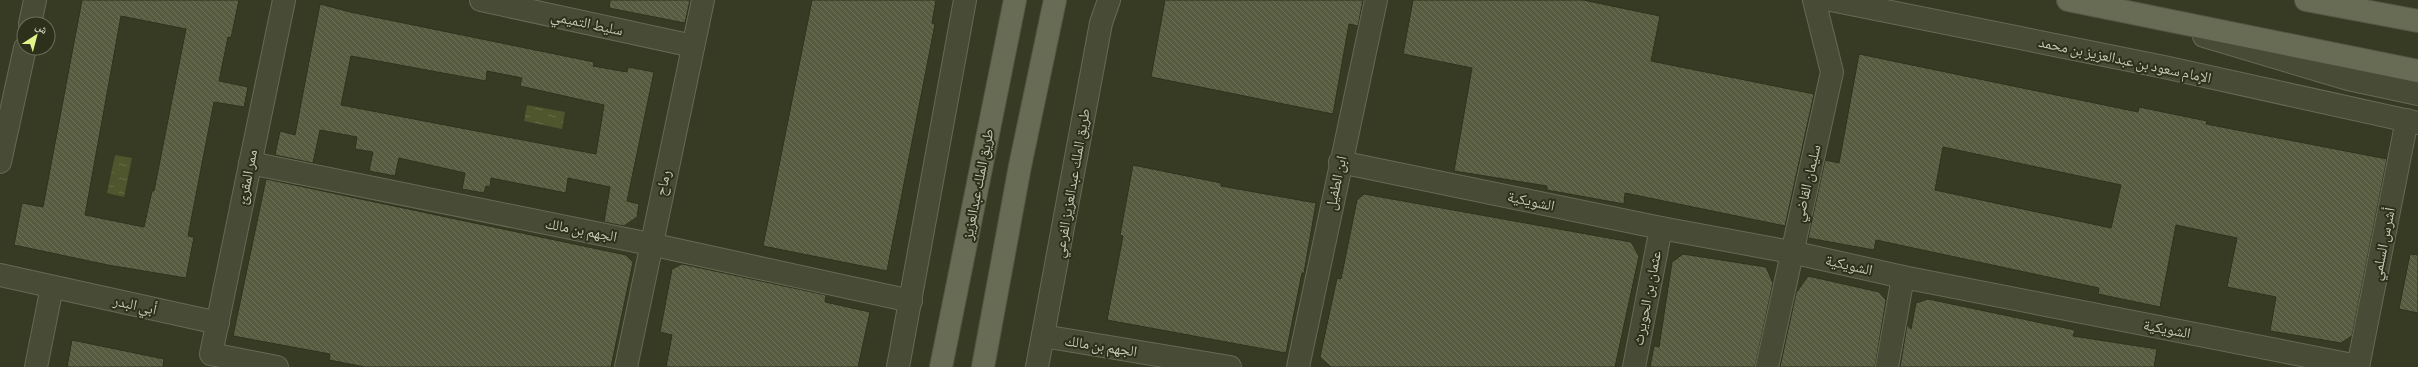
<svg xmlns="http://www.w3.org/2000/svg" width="2418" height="367" viewBox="0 0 2418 367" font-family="'Alegreya Sans','Noto Naskh Arabic',sans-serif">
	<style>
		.water { fill: url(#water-ripples) }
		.building { fill: url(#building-back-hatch); stroke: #2f331e; fill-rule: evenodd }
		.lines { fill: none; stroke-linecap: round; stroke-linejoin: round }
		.minor-casing { stroke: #666a55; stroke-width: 24 }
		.tertiary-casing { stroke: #666a55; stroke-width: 24 }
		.primary-casing { stroke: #545843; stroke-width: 24 }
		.minor { stroke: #484c37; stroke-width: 22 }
		.tertiary { stroke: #484c37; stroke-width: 22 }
		.primary { stroke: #686c55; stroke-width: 22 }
		.labels { text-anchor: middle; stroke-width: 4; stroke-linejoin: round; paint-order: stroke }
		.street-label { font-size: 15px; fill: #c3c7b3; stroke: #2d311c }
	</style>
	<defs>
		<pattern id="water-ripples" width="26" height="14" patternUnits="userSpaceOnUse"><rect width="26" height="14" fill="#4f552d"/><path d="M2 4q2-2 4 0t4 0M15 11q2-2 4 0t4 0" fill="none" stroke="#676c49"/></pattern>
		<pattern id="building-back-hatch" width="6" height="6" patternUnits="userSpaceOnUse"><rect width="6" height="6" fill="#575b40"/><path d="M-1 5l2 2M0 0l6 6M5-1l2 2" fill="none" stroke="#6e7159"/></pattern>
	</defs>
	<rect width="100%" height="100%" fill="#383b24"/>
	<!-- water -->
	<g class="water">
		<polygon points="527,105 565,112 562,129 524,121"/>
		<polygon points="115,155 132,158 124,197 107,193"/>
	</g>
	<!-- building -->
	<g class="building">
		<path d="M82,0H239L231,38L228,37L219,81L248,87L244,107L214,102L188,236L194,237L186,278L108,265L14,245L22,203L43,207ZM121,16L186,29L154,191H152L144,227L85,215Z"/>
		<polygon points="610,0 690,0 685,23 609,8"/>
		<polygon points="812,0 936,0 932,23 935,24 887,271 763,246"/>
		<polygon points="1165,0 1363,0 1358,26 1349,24 1333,114 1151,77"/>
		<polygon points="1413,0 1583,0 1660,16 1651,61 1814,94 1785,226 1625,193 1624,204 1547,190 1547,186 1454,171 1472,68 1403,54"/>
		<path d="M320,4L350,12L594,62L593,66L627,72L628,67L654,72L627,201L639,204L637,217L624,226L604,222L610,187L568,178L566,193L491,178L490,187L486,186L484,193L462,189L465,173L399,158L395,176L369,171L373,152L355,149L357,137L320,130L313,163L275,155L280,131L295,135ZM351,56L486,81L487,71L522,78L520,86L604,105L596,154L341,105Z"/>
		<path d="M1859,54L2138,112L2139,107L2207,121L2206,124L2387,159L2352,336L2341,343L2270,331L2276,297L2227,287L2237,238L2176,225L2160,307L2098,294L2099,288L1876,240L1874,250L1808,238L1825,160L1839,163ZM1943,147L2121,185L2111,228L1935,190Z"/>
		<polygon points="1133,165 1221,183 1221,186 1316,203 1304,273 1302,273 1286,353 1107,320 1123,236 1120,235"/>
		<polygon points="266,179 626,255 633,262 611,367 365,367 329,360 330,354 233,336"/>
		<polygon points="1364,194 1631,242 1639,256 1615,367 1331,367 1320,357 1337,278 1341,279 1357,200"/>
		<polygon points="1683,254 1766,267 1773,283 1755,367 1650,367 1654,346 1659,347 1672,262"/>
		<polygon points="2410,254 2418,255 2418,313 2399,309"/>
		<polygon points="682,264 826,295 825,302 870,312 858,367 666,367 672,335 660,332 672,269"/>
		<polygon points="1808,276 1879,292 1886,300 1875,367 1780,367 1796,293"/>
		<polygon points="1928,299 2075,330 2073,336 2157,349 2154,367 1900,367 1907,325 1911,329 1916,303"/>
		<polygon points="72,340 164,359 163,367 67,367"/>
	</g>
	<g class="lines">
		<!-- minor casing -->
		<g class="minor-casing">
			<g id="minor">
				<polyline points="481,0 693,46"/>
				<polyline points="30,24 35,0"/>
				<polyline points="0,162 25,48"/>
				<polyline points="1340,162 1661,228 1791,252 1903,277 2358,366"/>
				<polyline points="250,163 650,244 911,301"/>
				<polyline points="0,275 218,323"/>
				<polyline points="1043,336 1230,367"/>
				<polyline points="36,367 52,287"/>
				<polyline points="277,367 211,354 284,0"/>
				<polyline points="626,367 703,0"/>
				<polyline points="1298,367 1376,0"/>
				<polyline points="1634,367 1661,228"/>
				<polyline points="1767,367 1832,72 1814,0"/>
				<polyline points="1887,367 1903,277"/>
				<polyline points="2358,367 2407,120"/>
			</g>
		</g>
		<!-- tertiary casing -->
		<g class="tertiary-casing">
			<g id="tertiary">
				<polyline points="1831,0 2164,67 2418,123"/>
				<polyline points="2204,36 2348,79 2418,94"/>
				<polyline points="898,367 965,0"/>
				<polyline points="1037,367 1101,23 1109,0"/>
			</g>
		</g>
		<!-- primary casing -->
		<g class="primary-casing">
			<g id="primary">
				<polyline points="2068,0 2418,71"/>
				<polyline points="2306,0 2418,21"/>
				<polyline points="941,367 1015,0"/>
				<polyline points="983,367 1020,166 1055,0"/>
			</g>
		</g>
		<!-- minor -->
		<use href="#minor" class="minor"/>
		<!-- tertiary -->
		<use href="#tertiary" class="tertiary"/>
		<!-- primary -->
		<use href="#primary" class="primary"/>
	</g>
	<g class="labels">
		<!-- street labels -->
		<g class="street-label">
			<text transform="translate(587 23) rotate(12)" y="5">سليط التميمي</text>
			<text transform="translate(2125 60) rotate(12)" y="5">الإمام سعود بن عبدالعزيز بن محمد</text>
			<text transform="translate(247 177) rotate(-79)" y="5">ممر المقرئ</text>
			<text transform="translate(663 183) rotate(-78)" y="5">رماح</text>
			<text transform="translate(1072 183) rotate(-80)" y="5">طريق الملك عبدالعزيز الفرعي</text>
			<text transform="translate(1336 183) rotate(-78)" y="5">ابن الطفيل</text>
			<text transform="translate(1807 183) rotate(-77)" y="5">سليمان القاضي</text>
			<text transform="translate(978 184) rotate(-79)" y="5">طريق الملك عبدالعزيز</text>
			<text transform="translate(1531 201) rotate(12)" y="5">الشويكية</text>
			<text transform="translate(581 230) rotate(11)" y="5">الجهم بن مالك</text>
			<text transform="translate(2383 244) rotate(-79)" y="5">أشرس السلمي</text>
			<text transform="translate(1849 265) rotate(13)" y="5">الشويكية</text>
			<text transform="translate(1647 298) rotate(-79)" y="5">عثمان بن الحويرث</text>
			<text transform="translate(135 305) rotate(13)" y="5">أبي البدر</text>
			<text transform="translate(2167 329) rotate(11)" y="5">الشويكية</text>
			<text transform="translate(1101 346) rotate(9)" y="5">الجهم بن مالك</text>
		</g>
	</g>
	<!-- north arrow -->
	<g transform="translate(36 36) rotate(36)"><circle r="19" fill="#2d311c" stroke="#696d58"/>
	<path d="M0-3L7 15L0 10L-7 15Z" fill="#e1f58a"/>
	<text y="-6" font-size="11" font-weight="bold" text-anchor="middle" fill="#c3c7b3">ش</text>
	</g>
</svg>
